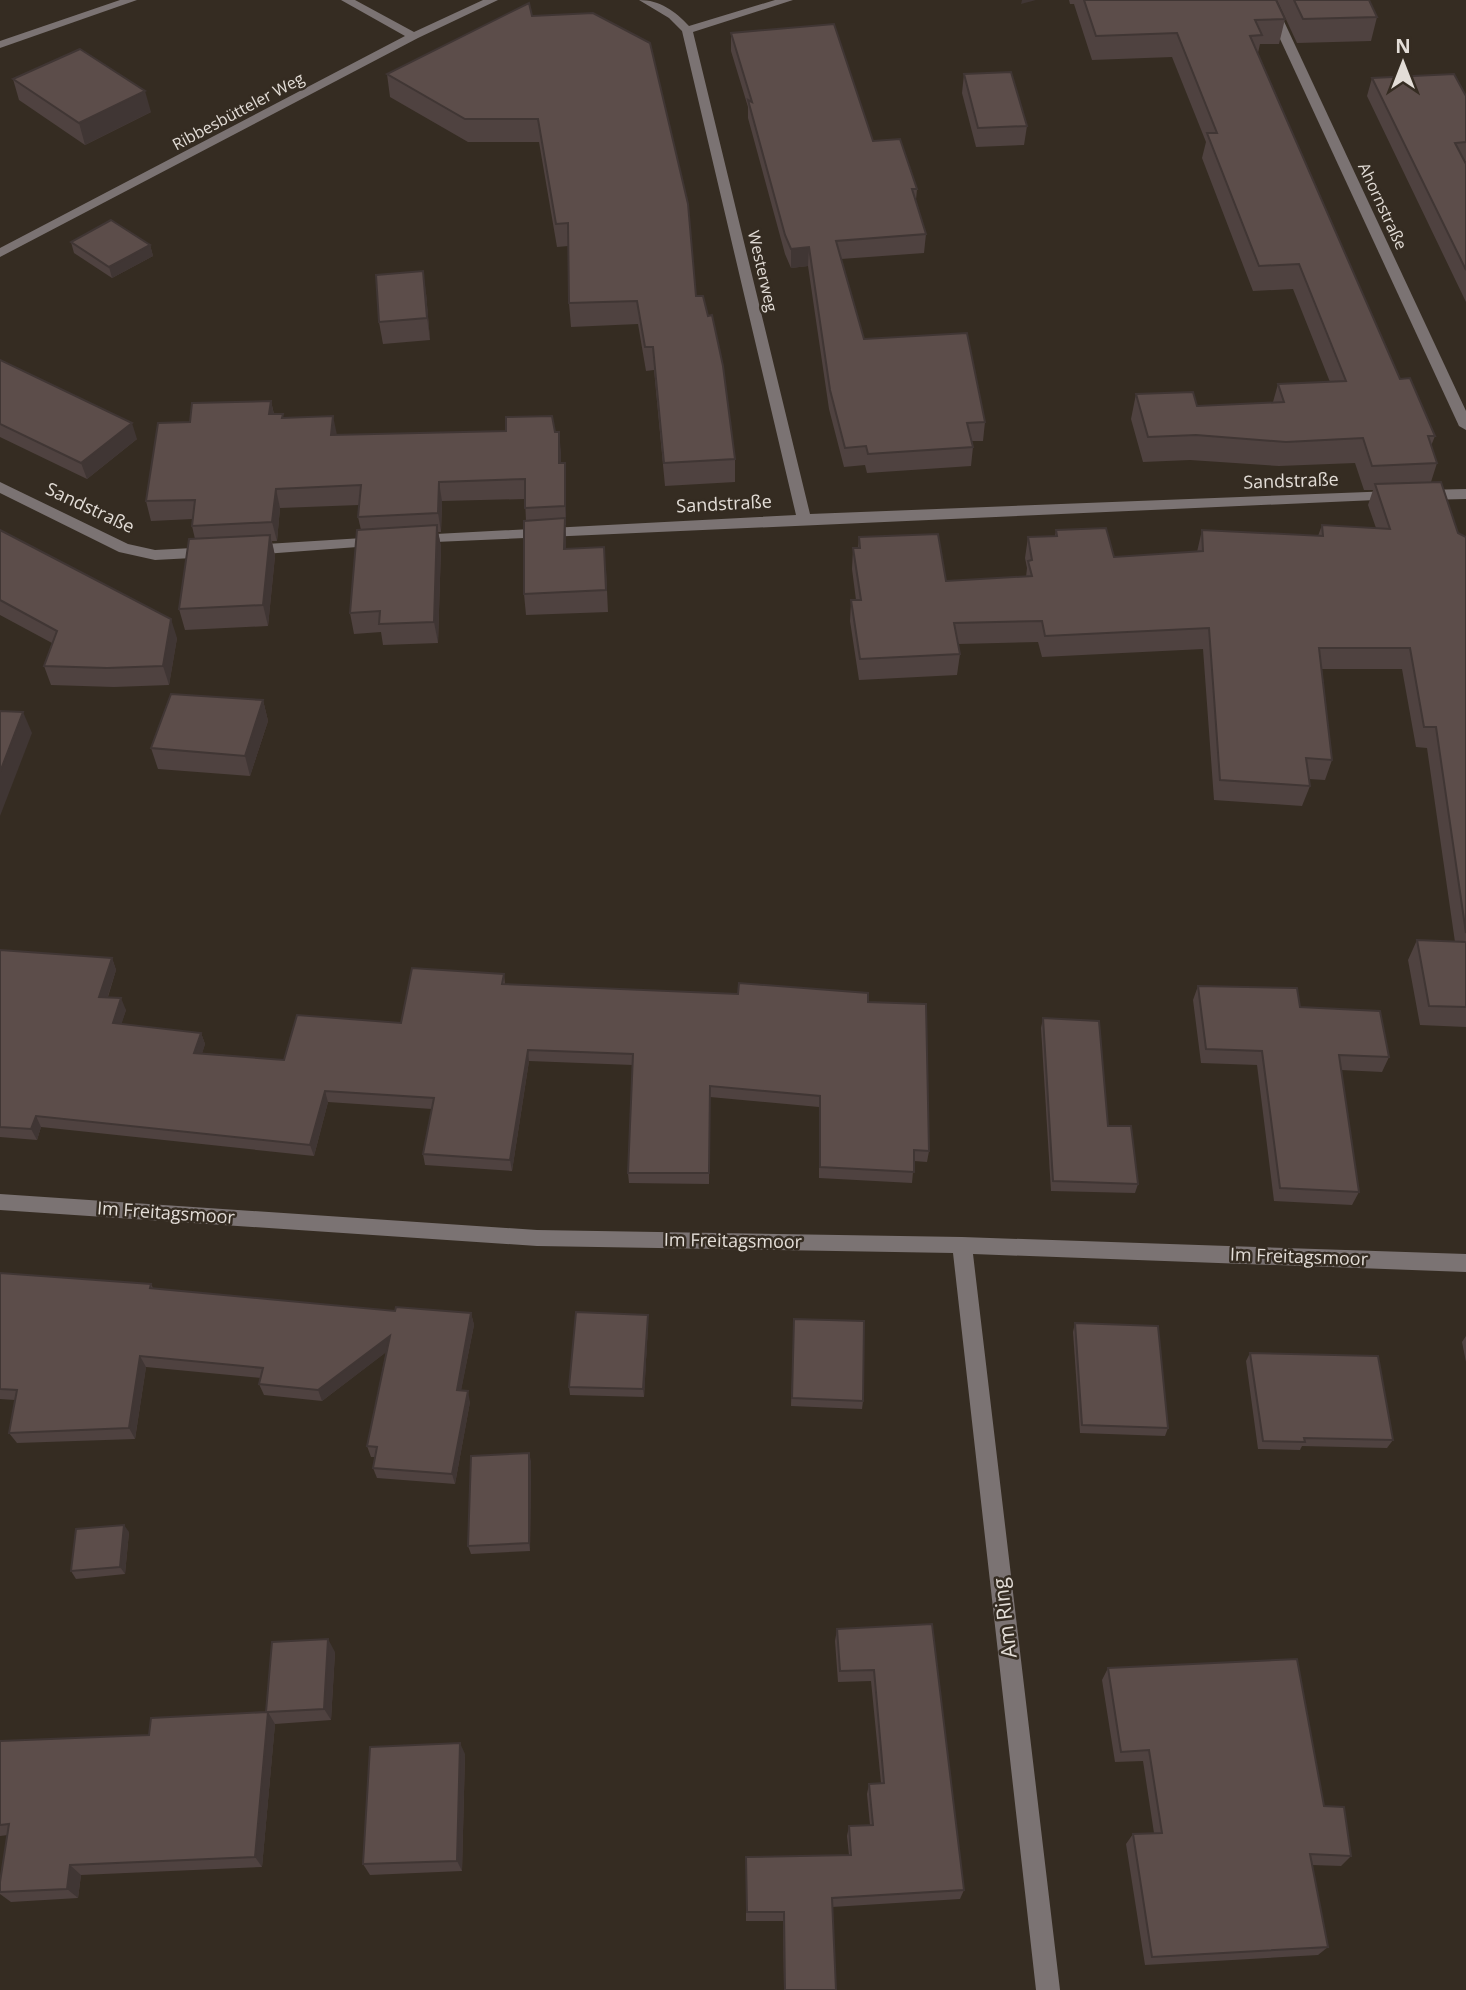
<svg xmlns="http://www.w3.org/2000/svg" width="1466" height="1990" viewBox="0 0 1466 1990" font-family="'Open Sans',sans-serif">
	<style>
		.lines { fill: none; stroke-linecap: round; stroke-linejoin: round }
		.minor { fill: #7b7373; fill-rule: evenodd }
		.wall { fill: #4f4240 }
		.shaded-wall { fill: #403634 }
		.building { fill: #5c4d4a; stroke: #403634; stroke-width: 2 }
		.labels { text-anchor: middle; stroke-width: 5; stroke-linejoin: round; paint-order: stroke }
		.far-street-label { font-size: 16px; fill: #e3ddd7; stroke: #352c22 }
		.street-label { font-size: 18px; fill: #e3ddd7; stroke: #352c22 }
		.near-street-label { font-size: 21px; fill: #e3ddd7; stroke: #352c22 }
	</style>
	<rect width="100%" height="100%" fill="#352c22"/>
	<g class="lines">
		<!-- minor -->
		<g class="minor">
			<polygon points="120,0 137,0 0,48 0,41"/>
			<polygon points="341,0 355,0 414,32 483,0 498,0 418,38 0,257 0,248 405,36"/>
			<path d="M639,0C660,0 675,11 689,26L775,0H793L693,32L810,514L1393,491L1400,496L1398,499L412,543L410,540L412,537L417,535L796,515L682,31L669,18Z"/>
			<polygon points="1262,0 1274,0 1466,411 1466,430 1459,426"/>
			<polygon points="0,482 128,544 155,550 211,547 218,552 211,557 155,560 119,552 0,493"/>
			<polygon points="1466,489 1466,499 1424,500 1417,495 1424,490"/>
			<polygon points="379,537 386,542 384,545 249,555 242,550 249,545"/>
			<polygon points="0,1194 537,1230 962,1237 1466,1254 1466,1272 973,1254 1060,1990 1036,1990 953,1253 537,1246 0,1210"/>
		</g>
	</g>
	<!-- wall -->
	<g class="wall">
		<polygon points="1069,0 1276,0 1285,19 1279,44 1260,44 1258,53 1400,379 1435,436 1431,446 1437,463 1431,482 1458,533 1466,537 1466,1027 1420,1025 1408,960 1417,940 1455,942 1427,748 1416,747 1402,669 1322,669 1332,760 1325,780 1309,779 1310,786 1302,806 1214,800 1203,649 1042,657 1038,642 958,644 960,654 957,675 859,680 850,621 851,600 856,600 852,569 853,548 858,548 859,537 946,581 1026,577 1027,568 1025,558 1028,537 1055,536 1056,530 1114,557 1197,552 1202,530 1318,536 1322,525 1376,528 1368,505 1373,490 1364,490 1355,463 1279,466 1190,460 1143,462 1131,419 1136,394 1197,406 1273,402 1278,384 1330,382 1293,289 1253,291 1202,158 1206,142 1172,57 1092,60 1074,4 1070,4"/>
		<polygon points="1277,0 1369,0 1377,17 1371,41 1297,43"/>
		<polygon points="532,16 696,296 735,459 735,482 665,486 654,370 646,371 638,324 571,327 569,303 568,246 557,247 539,142 468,142 390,97 387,74"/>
		<polygon points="731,33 873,141 917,189 916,200 926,234 924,253 841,259 864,339 985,422 983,441 972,441 973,447 971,466 867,473 865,465 844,467 829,409 808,266 791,268 785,254 748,118 748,107 731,51"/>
		<polygon points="964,74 1027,126 1024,145 976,147 962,93"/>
		<polygon points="1372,78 1466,96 1466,161 1464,161 1466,164 1466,302 1367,96"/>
		<polygon points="13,79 151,112 85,145 19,100"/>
		<polygon points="71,242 150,245 153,256 112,278 74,253"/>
		<polygon points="426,293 430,340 383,344 379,322"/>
		<polygon points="0,360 137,439 87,479 0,437"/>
		<polygon points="271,401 274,414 337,435 559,432 561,463 566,482 566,525 565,525 566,549 606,569 608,612 526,615 524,594 526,521 525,499 442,501 441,532 438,532 441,547 438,643 383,645 381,632 354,634 350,613 361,530 358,517 359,505 280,508 277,541 272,541 275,556 268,626 185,630 179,609 195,539 192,526 193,519 151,521 146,501 190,422"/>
		<polygon points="0,530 177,638 169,685 114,687 51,685 44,666 52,643 0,615"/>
		<polygon points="263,700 268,721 250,776 158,769 151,748"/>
		<polygon points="0,950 112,958 116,970 108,997 126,1010 121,1024 201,1033 205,1044 202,1053 284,1060 401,1023 504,974 505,984 868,1002 929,1151 927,1162 914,1161 912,1183 819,1178 819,1107 710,1097 709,1184 629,1183 628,1173 633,1065 529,1061 512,1171 425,1165 423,1154 432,1109 328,1102 314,1156 41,1127 37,1140 0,1137"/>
		<polygon points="1198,986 1300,1007 1389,1057 1382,1072 1341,1070 1359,1192 1352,1205 1274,1201 1257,1065 1201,1063 1193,1000"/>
		<polygon points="1043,1018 1138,1184 1135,1193 1051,1191 1041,1028"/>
		<polygon points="0,1273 151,1284 153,1288 395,1311 471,1313 474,1325 461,1390 470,1402 455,1484 377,1478 373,1468 375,1457 371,1457 367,1446 386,1352 322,1401 264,1395 259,1384 261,1378 146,1367 135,1439 17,1443 9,1433 15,1400 0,1399"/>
		<polygon points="648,1315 648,1324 644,1397 570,1395 569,1387"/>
		<polygon points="794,1319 863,1401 862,1409 791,1406"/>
		<polygon points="1075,1323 1168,1428 1165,1436 1080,1433 1073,1332"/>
		<polygon points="1466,1336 1466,1362 1462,1342"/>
		<polygon points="1250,1353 1393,1440 1387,1448 1302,1446 1300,1450 1258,1449 1246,1361"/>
		<polygon points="531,1461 530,1551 471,1554 468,1546"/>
		<polygon points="129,1532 125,1574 76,1579 71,1571"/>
		<polygon points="932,1624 964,1890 960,1899 832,1907 836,1990 784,1990 783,1921 746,1921 746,1857 849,1855 847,1836 849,1826 870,1825 867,1794 869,1784 881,1783 871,1681 838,1682 835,1641 837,1629"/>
		<polygon points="335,1652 331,1720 275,1724 262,1867 81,1875 78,1898 11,1902 0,1894 0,1882 8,1835 0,1836 0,1741 149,1735 266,1712"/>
		<polygon points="1108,1668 1324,1806 1351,1856 1341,1866 1312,1865 1328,1947 1318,1955 1145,1965 1126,1844 1133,1834 1154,1833 1143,1761 1115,1762 1102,1680"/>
		<polygon points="465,1754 462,1871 370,1875 363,1864"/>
	</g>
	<!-- shaded-wall -->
	<g class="shaded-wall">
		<polygon points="1022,0 1036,0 1021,4"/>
		<polygon points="145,91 151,112 85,145 79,123"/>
		<polygon points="150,245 153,256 112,278 109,267"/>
		<polygon points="809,247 808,266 791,268 791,249"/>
		<polygon points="423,271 426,293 430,340 427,318"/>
		<polygon points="271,401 275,420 269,414"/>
		<polygon points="333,416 337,435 331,435"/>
		<polygon points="132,423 137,439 87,479 81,463"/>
		<polygon points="559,432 561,452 561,482 559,463"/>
		<polygon points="565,463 566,482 566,525 565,506"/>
		<polygon points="439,482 442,501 441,532 438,513"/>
		<polygon points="276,489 280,508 277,541 272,522"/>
		<polygon points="565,518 566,540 566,570 564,549"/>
		<polygon points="437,525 441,547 438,643 434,622"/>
		<polygon points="270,535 275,556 268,626 263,605"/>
		<polygon points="171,619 177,638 169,685 163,666"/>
		<polygon points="263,700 268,721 250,776 245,756"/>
		<polygon points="23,712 32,733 0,816 0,772"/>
		<polygon points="112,958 116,970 104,1008 99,997"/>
		<polygon points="121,998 126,1010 118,1035 113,1023"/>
		<polygon points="201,1033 205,1044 199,1064 194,1053"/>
		<polygon points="528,1050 529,1061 512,1171 510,1160"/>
		<polygon points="325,1091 328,1102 314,1156 310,1145"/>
		<polygon points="36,1116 41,1127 37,1140 31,1129"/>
		<polygon points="471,1313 474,1325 459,1401 457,1390"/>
		<polygon points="648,1315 648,1324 644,1397 643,1389"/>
		<polygon points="390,1336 393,1347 322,1401 318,1390"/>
		<polygon points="140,1356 146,1367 135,1439 129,1428"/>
		<polygon points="468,1391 470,1402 455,1484 452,1474"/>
		<polygon points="529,1453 531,1461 530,1551 529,1543"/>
		<polygon points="124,1525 129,1532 125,1574 120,1567"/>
		<polygon points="328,1639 335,1652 331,1720 324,1709"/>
		<polygon points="268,1712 275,1724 262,1867 255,1857"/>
		<polygon points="460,1743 465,1754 462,1871 457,1861"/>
		<polygon points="70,1865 81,1875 78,1898 67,1889"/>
	</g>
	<!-- building -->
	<g class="building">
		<polygon points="1084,0 1276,0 1285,19 1255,20 1262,35 1250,36 1400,379 1410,378 1435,436 1428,436 1437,463 1372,466 1363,438 1286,442 1196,435 1148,437 1136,394 1193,392 1197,406 1284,402 1278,384 1346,381 1299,264 1259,266 1207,133 1217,133 1177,33 1096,36"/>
		<polygon points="1294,0 1369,0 1377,17 1303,19"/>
		<polygon points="529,3 532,16 593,13 650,43 688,204 696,296 703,296 708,316 712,315 723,366 735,459 664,463 653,347 645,347 637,301 569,303 568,223 556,224 538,119 465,119 387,74"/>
		<polygon points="834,24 873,141 900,139 917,189 912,189 926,234 836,241 864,339 967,333 985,422 967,423 973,447 868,454 866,446 845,448 830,390 809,247 791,249 785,235 748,100 752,102 731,33"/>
		<polygon points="80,49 145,91 79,123 13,79"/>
		<polygon points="1011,72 1027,126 978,128 964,74"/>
		<polygon points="1454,74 1466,96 1466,142 1455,143 1466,164 1466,270 1372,78"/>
		<polygon points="111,220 150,245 109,267 71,242"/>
		<polygon points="423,271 427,318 379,322 376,275"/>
		<polygon points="0,360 132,423 81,463 0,424"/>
		<polygon points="271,401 269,414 283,414 282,418 333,416 331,435 506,431 506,417 552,416 555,432 559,432 559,463 565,463 565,506 525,508 525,479 439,482 438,513 358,517 361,485 276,489 272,522 192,526 195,500 146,501 158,423 190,422 192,403"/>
		<polygon points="1441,482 1458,533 1466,537 1466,933 1436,727 1424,727 1410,648 1319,648 1332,760 1306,758 1310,786 1220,780 1209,628 1045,636 1042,621 954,623 960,654 860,659 851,600 861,600 853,548 860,548 859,537 938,534 946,581 1032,576 1028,561 1032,560 1028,537 1057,536 1056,530 1106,528 1114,557 1203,551 1202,530 1323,536 1322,525 1390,529 1375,484"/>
		<polygon points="565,518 564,549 604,547 606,590 524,594 524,521"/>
		<polygon points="437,525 434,622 379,624 380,611 350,613 357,530"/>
		<polygon points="0,530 171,619 163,666 107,668 44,666 57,631 0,600"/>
		<polygon points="270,535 263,605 179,609 189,539"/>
		<polygon points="171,694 263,700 245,756 151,748"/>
		<polygon points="0,711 23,712 0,772"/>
		<polygon points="1417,940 1466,942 1466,1007 1429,1006"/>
		<polygon points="0,950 112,958 99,997 121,998 113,1023 201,1033 194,1053 284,1060 297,1015 401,1023 412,968 504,974 502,984 738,994 739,983 868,993 868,1002 926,1004 929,1151 914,1150 914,1172 820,1167 820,1096 710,1086 709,1173 628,1173 633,1054 528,1050 510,1160 423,1154 434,1098 325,1091 310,1145 36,1116 31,1129 0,1127"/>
		<polygon points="1198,986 1297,988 1300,1007 1380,1011 1389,1057 1339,1055 1359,1192 1280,1188 1262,1051 1206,1049"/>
		<polygon points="1043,1018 1099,1021 1108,1126 1131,1126 1138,1184 1053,1181"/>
		<polygon points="0,1273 151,1284 150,1288 395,1311 396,1307 471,1313 457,1390 468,1391 452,1474 373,1468 377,1447 367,1446 390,1336 318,1390 259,1384 263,1368 140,1356 129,1428 9,1433 17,1390 0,1389"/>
		<polygon points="576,1312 648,1315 643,1389 569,1387"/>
		<polygon points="794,1319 864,1321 863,1401 792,1398"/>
		<polygon points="1075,1323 1158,1326 1168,1428 1082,1425"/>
		<polygon points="1250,1353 1378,1356 1393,1440 1304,1438 1305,1442 1263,1441"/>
		<polygon points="529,1453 529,1543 468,1546 471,1456"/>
		<polygon points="124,1525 120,1567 71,1571 76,1529"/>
		<polygon points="932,1624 964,1890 832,1898 836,1990 785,1990 784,1912 747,1912 746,1857 851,1855 849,1826 873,1825 869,1784 884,1783 874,1670 840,1671 837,1629"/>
		<polygon points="328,1639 324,1709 268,1712 255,1857 70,1865 67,1889 0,1892 0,1882 9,1824 0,1825 0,1741 149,1735 151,1718 266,1712 272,1642"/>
		<polygon points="1297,1659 1324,1806 1344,1807 1351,1856 1310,1854 1328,1947 1152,1957 1133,1834 1162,1833 1149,1750 1121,1752 1108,1668"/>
		<polygon points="460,1743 457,1861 363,1864 370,1747"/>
	</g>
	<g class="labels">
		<!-- far-street labels -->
		<g class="far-street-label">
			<text transform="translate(238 111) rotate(-28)" y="6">Ribbesbütteler Weg</text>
			<text transform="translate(1383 206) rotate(65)" y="6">Ahornstraße</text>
			<text transform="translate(763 271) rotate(77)" y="6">Westerweg</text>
		</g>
		<!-- street labels -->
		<g class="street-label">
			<text transform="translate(1291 481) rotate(-2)" y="6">Sandstraße</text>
			<text transform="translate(724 504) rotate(-3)" y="6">Sandstraße</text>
			<text transform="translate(90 508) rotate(25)" y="6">Sandstraße</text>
			<text transform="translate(166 1213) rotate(4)" y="6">Im Freitagsmoor</text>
			<text transform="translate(733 1241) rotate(1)" y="6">Im Freitagsmoor</text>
			<text transform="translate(1299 1257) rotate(2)" y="6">Im Freitagsmoor</text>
		</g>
		<!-- near-street labels -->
		<g class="near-street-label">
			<text transform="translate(1005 1618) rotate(-97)" y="7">Am Ring</text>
		</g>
	</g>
	<!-- north arrow -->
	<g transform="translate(1403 63)" stroke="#352c22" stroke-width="5" paint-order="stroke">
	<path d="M0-5L12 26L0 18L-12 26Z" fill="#e3ddd7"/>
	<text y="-10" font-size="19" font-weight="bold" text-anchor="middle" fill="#e3ddd7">N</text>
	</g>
</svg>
